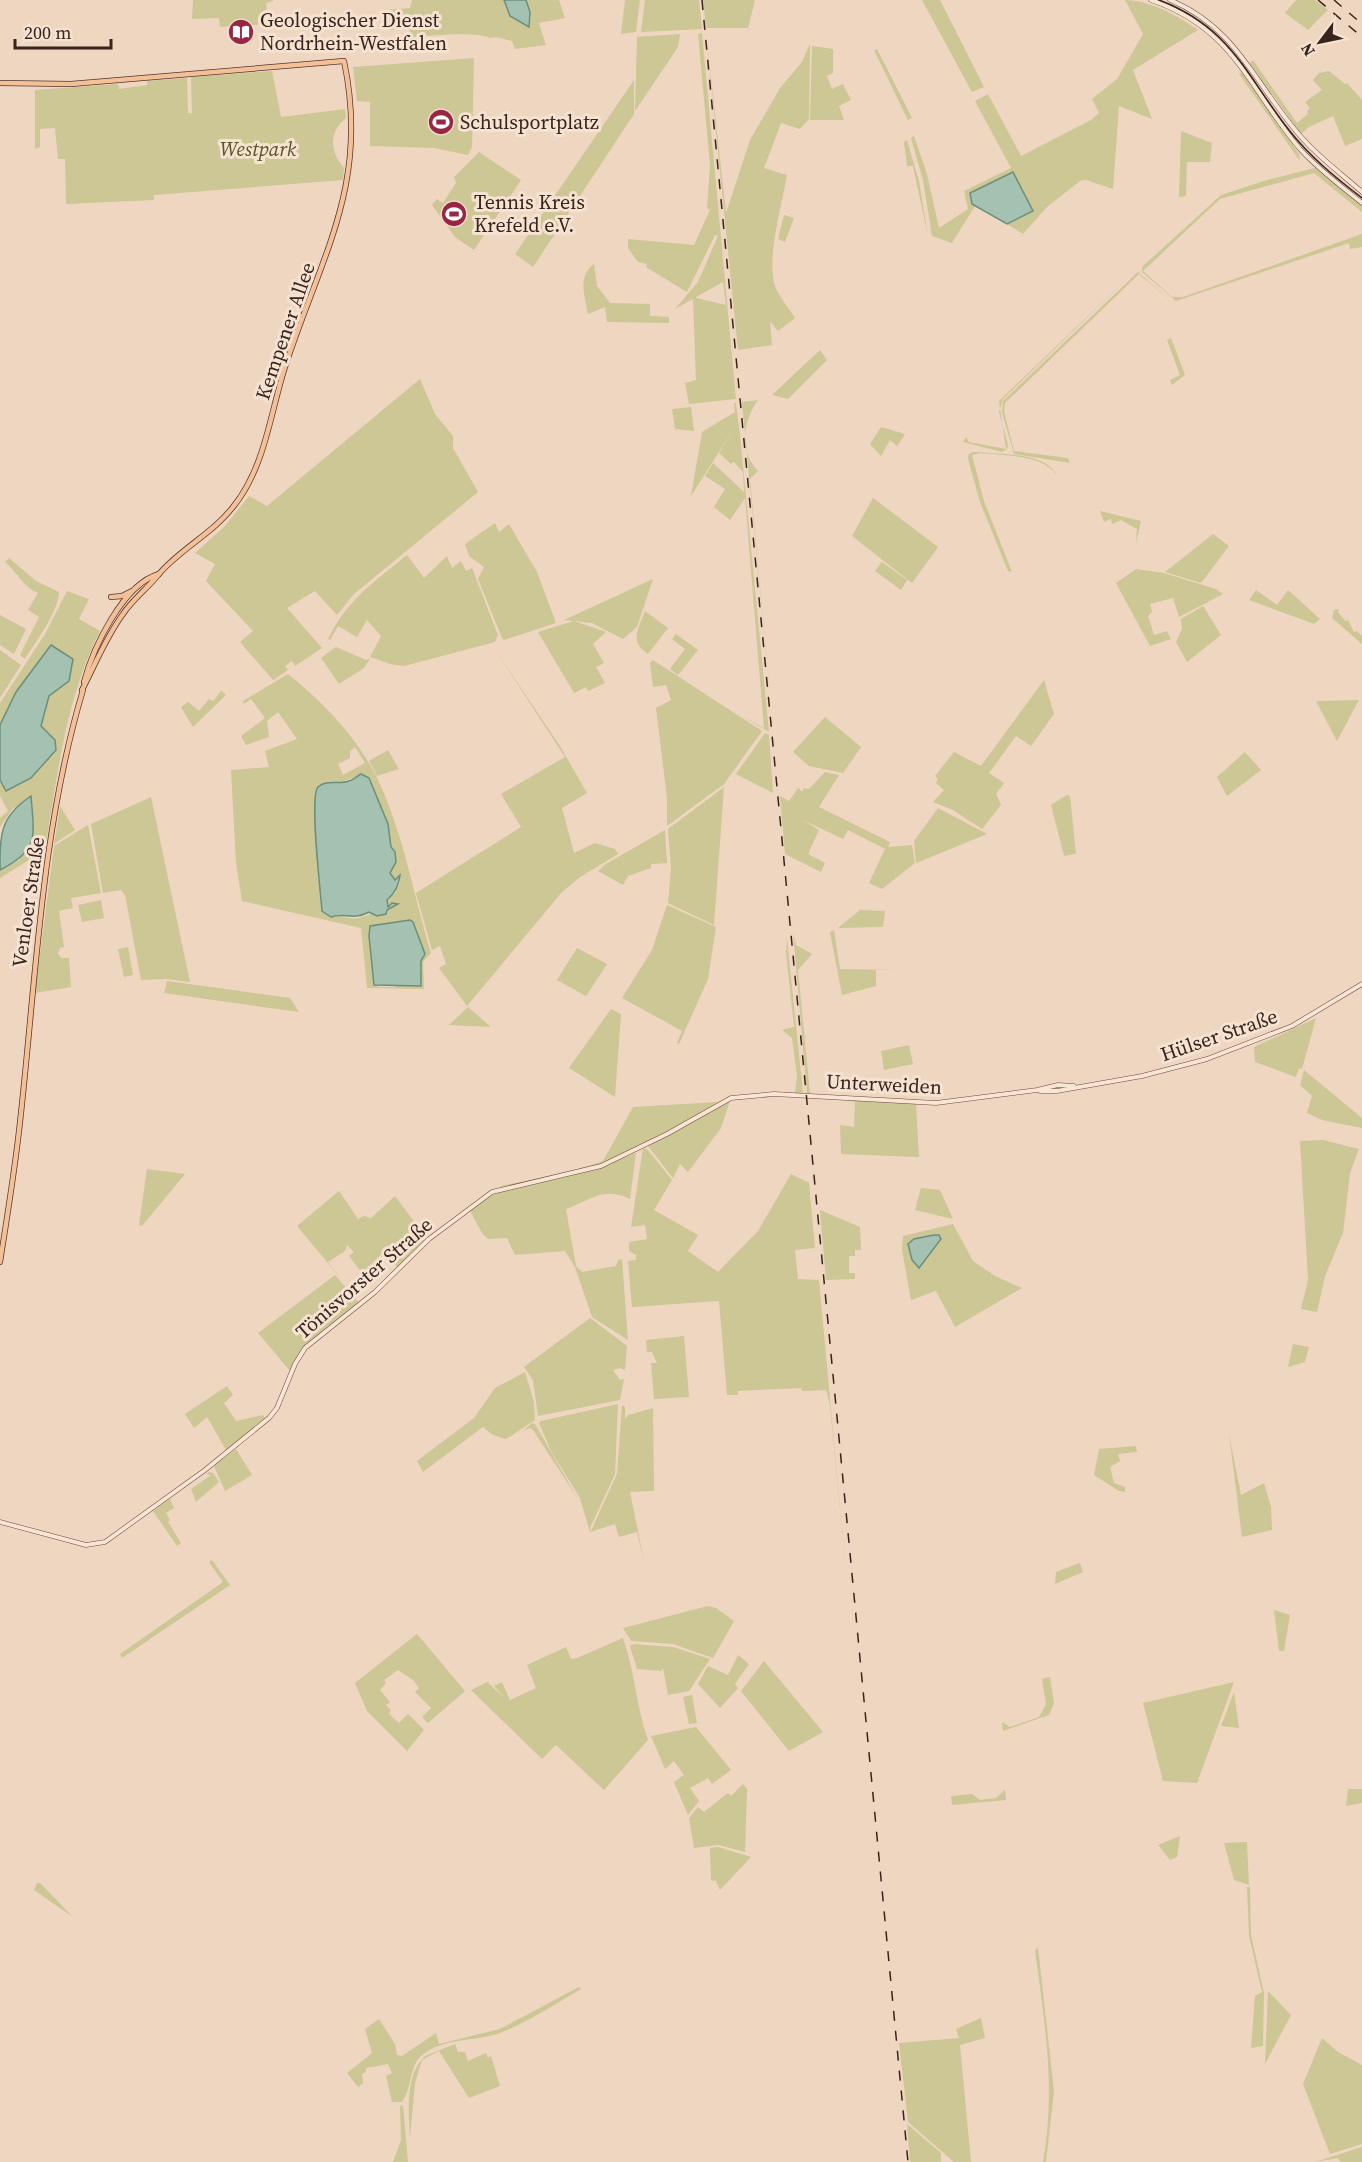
<svg xmlns="http://www.w3.org/2000/svg" width="1362" height="2162" viewBox="0 0 1362 2162" font-family="'Source Serif 4',serif">
	<style>
		.green { fill: #cdc695; fill-rule: evenodd }
		.water { fill: #a4c1b1; stroke: #6b8f7d; stroke-width: 1.5 }
		.lines { fill: none; stroke-linecap: round; stroke-linejoin: round }
		.secondary-casing { stroke: #6a483c; stroke-width: 5 }
		.primary-casing { stroke: #56362d; stroke-width: 6 }
		.secondary { stroke: #f9e5d4; stroke-width: 4 }
		.primary { stroke: #f3c098; stroke-width: 4.5 }
		.tram { stroke: #38231d; stroke-width: 1.5 }
		.rail { stroke: #38231d; stroke-width: 1.5; stroke-dasharray: 10 10; stroke-linecap: butt }
		.labels { text-anchor: middle; stroke-width: 6; stroke-linejoin: round; paint-order: stroke }
		.poi-label { font-size: 20px; fill: #38231d; stroke: #f6e2d1; text-anchor: start }
		.park-label { font-size: 20px; font-style: italic; fill: #545523; stroke: #f6e2d1 }
		.street-label { font-size: 20px; fill: #38231d; stroke: #f6e2d1 }
	</style>
	<rect width="100%" height="100%" fill="#efd6c1"/>
	<!-- green -->
	<g class="green">
		<polygon points="193,0 273,0 273,1 266,3 268,24 220,27 219,18 192,19"/>
		<path d="M412,0H504L510,16L530,22L526,0H559L565,18L539,23L546,45L515,49L512,41L496,37L490,38C475,31 432,36 411,37L409,29L386,30L385,10L410,8Z"/>
		<polygon points="625,0 640,0 636,32 621,34"/>
		<polygon points="645,0 699,0 702,29 641,32"/>
		<polygon points="703,0 755,0 748,28 706,28"/>
		<polygon points="922,0 940,0 984,87 972,92"/>
		<path d="M1125,0C1150,0 1178,16 1198,30L1133,70L1152,119L1119,106L1113,189L1086,180L1080,181L1047,207L1023,234L1007,224L1033,211L972,204L975,206L952,243L932,236L923,180L911,138L914,136L927,174L939,228L968,209L964,191L1011,168L975,101L988,94L1021,156L1091,120L1099,113L1092,99L1117,79L1143,34Z"/>
		<polygon points="1296,0 1315,0 1328,10 1308,30 1285,13"/>
		<path d="M702,33L736,399L689,404L685,383L696,380L693,299L675,309L698,282L718,236L715,235L687,292L646,267L647,264L638,262L628,248V239L694,245L710,210L707,208L710,165L698,34ZM723,282L726,305L696,298V297Z"/>
		<path d="M706,33L726,213L750,140L780,88L802,62L810,44L809,119L800,129L781,123L764,168L787,175C782,205 766,259 775,286C779,297 789,308 795,318L778,331L770,321L772,345L738,350Z"/>
		<polygon points="680,34 678,47 635,111 637,37"/>
		<polygon points="812,46 833,49 833,73 827,76 832,89 843,84 851,100 839,106 844,120 810,120"/>
		<polygon points="877,49 912,118 908,120 874,50"/>
		<polygon points="474,58 472,147 468,155 434,148 370,146 370,102 357,101 353,67"/>
		<polygon points="1253,60 1297,123 1308,114 1307,111 1310,108 1305,102 1322,90 1313,80 1319,73 1329,71 1345,84 1347,83 1362,100 1362,139 1345,146 1333,116 1309,127 1301,134 1250,63"/>
		<path d="M272,71L281,117L345,109L346,118C328,132 330,152 344,168L343,180L154,195V200L66,204L65,159H58L55,128L40,129V147L35,149V90L118,84L119,89L147,85V81L187,78L188,113H192L191,77Z"/>
		<polygon points="1243,71 1299,154 1300,161 1239,74"/>
		<polygon points="634,80 634,114 533,267 515,254"/>
		<polygon points="1181,131 1212,143 1210,162 1187,162 1186,196 1179,197"/>
		<polygon points="907,140 919,181 928,236 913,166 907,166 904,142"/>
		<polygon points="479,152 521,180 474,250 455,237 432,205 437,199 443,203 456,183 454,177"/>
		<polygon points="1315,168 1362,205 1362,212 1314,173 1220,199 1143,271 1172,297 1183,297 1362,234 1362,247 1350,249 1349,243 1176,301 1142,272 1142,267 1221,195 1267,180"/>
		<polygon points="784,215 794,218 785,242 778,239"/>
		<path d="M594,264L597,286L610,303L650,304V316L669,317V323L607,322L605,307L588,314C585,295 577,277 594,264Z"/>
		<polygon points="1135,271 1003,399 999,412 1008,445 1007,449 1002,452 963,442 966,437 969,442 1006,449 999,401"/>
		<polygon points="1138,272 1174,303 1139,274 1005,403 1004,411 1014,451 1068,458 1070,463 1014,454 1002,412 1003,401"/>
		<polygon points="1171,338 1185,375 1172,385 1170,380 1180,375 1167,340"/>
		<polygon points="820,350 827,360 788,399 772,395"/>
		<polygon points="420,379 435,414 453,436 453,448 478,492 354,594 337,615 315,591 287,608 322,648 295,666 292,661 285,666 288,670 273,680 240,642 253,631 206,581 215,564 195,553 225,526 249,496 267,506"/>
		<path d="M758,400C743,421 738,451 758,471L750,479L772,715L742,402Z"/>
		<polygon points="734,403 736,403 740,435 769,732 737,713 764,728 745,498 730,520 714,507 725,489 705,476 713,463 744,492 743,472 734,462 731,464 719,453 738,422 691,496 702,432 735,412"/>
		<polygon points="691,407 694,431 675,429 672,409"/>
		<polygon points="881,427 905,434 897,446 890,440 881,456 870,444"/>
		<path d="M973,452H979C1003,455 1046,452 1057,476C1043,454 1005,456 980,453L972,455L984,501L1012,572L1008,571L980,502L968,459L969,454Z"/>
		<polygon points="873,498 938,547 912,583 852,536"/>
		<polygon points="1100,511 1141,521 1136,543 1137,529 1121,520 1112,524 1111,519 1104,522"/>
		<polygon points="495,523 499,532 509,524 537,572 556,623 504,640 502,638 478,579 484,567 469,556 465,544"/>
		<polygon points="1213,534 1229,546 1201,583 1165,572"/>
		<path d="M407,555L424,578L447,556L452,568L461,561L466,571L472,568L498,635L495,642L404,666L390,664L370,657L381,636L367,620L357,637L338,626L330,640L328,639C347,600 374,582 407,555Z"/>
		<path d="M9,558L36,581L59,592C59,611 35,643 25,659L20,655L39,617L28,610L38,593C23,587 18,573 5,562Z"/>
		<polygon points="882,562 907,580 901,590 875,571"/>
		<polygon points="1136,569 1164,573 1216,589 1223,594 1179,617 1173,598 1150,604 1152,612 1148,616 1154,635 1167,631 1171,639 1150,646 1116,583"/>
		<polygon points="653,579 637,627 623,639 592,623 564,620"/>
		<polygon points="1256,590 1277,605 1288,590 1320,619 1314,624 1249,600"/>
		<path d="M67,591L89,599L79,619L100,631C66,697 57,777 45,850L0,878V870L20,860L14,807L0,827V818L8,811L0,796V780L6,791L31,778L55,740L41,726L49,696L69,681L72,659L51,646L16,692L0,725V703L45,634Z"/>
		<polygon points="1203,606 1221,635 1187,662 1176,642 1182,629 1181,619"/>
		<polygon points="1339,609 1338,612 1345,621 1348,620 1354,632 1357,631 1362,636 1362,644 1332,618 1334,610"/>
		<path d="M645,611L668,628L648,654C629,641 638,630 645,611Z"/>
		<polygon points="0,615 26,629 14,654 0,645"/>
		<polygon points="574,621 606,632 593,644 604,663 596,667 605,683 588,691 586,687 574,693 538,632"/>
		<polygon points="676,634 698,650 678,675 670,669 685,649 672,639"/>
		<polygon points="492,645 560,746 587,793 562,808 574,853 595,843 615,849 618,854 580,877 562,892 467,1006 439,968 446,964 440,946 432,950 416,893 521,827 501,794 565,757"/>
		<polygon points="336,647 366,660 370,659 364,668 339,684 321,658"/>
		<polygon points="0,650 21,665 0,698"/>
		<polygon points="653,660 762,731 724,784 667,826 667,798 656,708 671,700 666,685 653,687 650,663"/>
		<path d="M288,674C325,704 359,739 379,782C404,836 414,897 431,953L423,962L424,989L367,988L361,928L242,901L236,863L231,770L269,767L265,751L297,739L278,712L267,721L269,737L246,745L241,736L265,718L251,699L244,704L243,701ZM355,747L365,763L343,775L338,764L350,758V751ZM361,774L369,778L388,824L391,848L396,860L390,873L395,880L399,877L400,883L387,900L388,907L390,906C386,909 364,916 359,918C349,920 341,914 331,917L322,911L315,816L316,791C331,784 346,782 361,774ZM410,920L413,922L425,954L421,961L422,972L394,987H378L369,936L370,926Z"/>
		<polygon points="1044,680 1054,714 1031,746 1016,736 989,773 1004,783 996,794 1001,805 982,829 953,810 933,802 944,790 936,783 938,779 935,776 954,752 981,766"/>
		<polygon points="221,691 226,695 193,727 181,707 188,702 199,711 209,699 213,701"/>
		<polygon points="1359,700 1337,741 1316,701"/>
		<polygon points="825,717 861,747 843,773 809,766 793,752"/>
		<polygon points="765,733 769,735 773,793 736,774"/>
		<polygon points="388,750 399,769 377,776 369,761"/>
		<polygon points="1245,752 1261,770 1227,796 1217,777"/>
		<polygon points="825,772 839,775 819,807 890,842 888,847 912,845 915,863 882,889 869,883 885,849 848,830 843,839 803,820 819,830 808,854 825,863 821,872 785,854 780,796 789,801 798,788 803,792 803,788 809,789"/>
		<polygon points="724,787 714,925 668,903 671,869 668,829"/>
		<polygon points="1067,795 1070,796 1076,854 1064,856 1051,805"/>
		<polygon points="151,797 190,982 167,979 141,980 125,895 121,890 103,893 91,824"/>
		<polygon points="60,806 75,830 54,844"/>
		<polygon points="938,808 987,834 916,863 914,841"/>
		<polygon points="88,825 101,893 71,898 73,908 59,911 64,947 60,948 58,953 61,958 69,958 71,987 35,993 54,846"/>
		<polygon points="665,830 667,863 651,864 651,868 628,876 623,885 598,871 606,864"/>
		<polygon points="101,900 104,918 82,922 78,905"/>
		<polygon points="667,905 716,927 708,979 679,1044 677,1043 682,1031 622,998 652,950"/>
		<polygon points="860,910 885,911 883,927 838,928"/>
		<polygon points="834,930 840,969 900,970 876,970 876,986 842,995 830,932"/>
		<polygon points="793,932 796,945 812,954 798,970 810,1093 807,1093"/>
		<polygon points="787,938 803,1093 795,1093 797,1075 792,1038 782,1030 794,1027 786,952"/>
		<polygon points="128,947 133,975 124,977 118,949"/>
		<polygon points="577,948 607,964 586,996 557,980"/>
		<polygon points="167,981 290,998 299,1012 164,993"/>
		<polygon points="468,1007 491,1027 449,1025"/>
		<polygon points="611,1009 621,1014 615,1097 569,1068"/>
		<polygon points="1316,1018 1302,1069 1299,1068 1296,1077 1255,1062 1254,1047"/>
		<polygon points="909,1045 913,1064 884,1070 881,1051"/>
		<polygon points="1304,1070 1362,1118 1362,1128 1322,1120 1307,1113 1312,1096 1300,1085"/>
		<polygon points="835,1098 916,1103 919,1157 841,1154 840,1125 854,1127 855,1102"/>
		<polygon points="730,1101 721,1128 688,1172 680,1164 673,1178 648,1146"/>
		<polygon points="718,1102 669,1132 593,1167 500,1188 501,1186 572,1171 603,1161 633,1107"/>
		<polygon points="1323,1140 1359,1149 1350,1173 1343,1233 1325,1276 1317,1312 1301,1309 1308,1280 1300,1141"/>
		<polygon points="643,1148 648,1150 672,1180 654,1210 698,1235 688,1251 718,1272 758,1231 791,1174 809,1183 815,1248 795,1250 798,1279 819,1280 848,1594 830,1405 826,1390 802,1391 801,1388 738,1391 738,1395 727,1395 719,1301 632,1307 628,1261 636,1260 636,1255 629,1251 629,1242 647,1239 645,1225 631,1227"/>
		<path d="M636,1153L630,1199C603,1186 591,1200 566,1209L576,1266L582,1272L616,1266L618,1260L622,1259L628,1340L592,1317L575,1267L565,1251L515,1255L507,1238L488,1239L482,1233L469,1209L498,1192L589,1171Z"/>
		<polygon points="147,1169 185,1174 142,1226 139,1225"/>
		<polygon points="921,1188 940,1190 953,1219 915,1210"/>
		<polygon points="339,1191 358,1219 364,1216 371,1218 395,1196 427,1239 398,1269 387,1249 362,1273 349,1256 354,1252 347,1245 345,1251 328,1262 342,1280 297,1226"/>
		<polygon points="820,1210 860,1227 861,1250 855,1250 855,1256 849,1256 849,1273 855,1273 855,1279 826,1280"/>
		<path d="M953,1224L973,1261L995,1276L1022,1288L955,1327L936,1291L911,1300L902,1250L903,1236ZM935,1235L941,1239L924,1262L916,1266L912,1260L914,1239Z"/>
		<polygon points="335,1275 359,1303 308,1343 290,1371 258,1333"/>
		<polygon points="590,1318 627,1346 625,1370 620,1368 613,1370 620,1380 624,1379 620,1400 538,1416 533,1380 524,1367"/>
		<polygon points="684,1336 689,1397 654,1399 651,1363 657,1363 652,1352 647,1352 646,1340"/>
		<polygon points="1293,1344 1309,1347 1305,1362 1288,1367"/>
		<polygon points="525,1372 534,1402 535,1420 506,1439 493,1435 483,1427 423,1472 417,1461 474,1418 495,1388"/>
		<polygon points="227,1386 233,1395 224,1403 236,1421 263,1415 265,1418 226,1450 207,1417 194,1428 185,1414"/>
		<polygon points="618,1404 615,1474 590,1528 591,1531 617,1474 622,1405 625,1407 625,1419 628,1415 653,1408 654,1491 630,1492 644,1561 637,1532 619,1537 615,1524 590,1532 580,1498 551,1451 539,1423 541,1421"/>
		<polygon points="532,1423 535,1424 578,1499 533,1430 530,1428 523,1431"/>
		<polygon points="1229,1434 1241,1495 1264,1483 1271,1507 1272,1530 1242,1537"/>
		<polygon points="1136,1446 1137,1452 1118,1454 1120,1461 1110,1467 1114,1483 1125,1487 1125,1492 1119,1491 1094,1475 1099,1449"/>
		<polygon points="236,1449 252,1475 225,1491 214,1466"/>
		<polygon points="209,1472 213,1473 219,1482 196,1502 191,1489 211,1475 206,1474"/>
		<polygon points="170,1499 174,1508 166,1513 170,1520 168,1522 181,1543 177,1546 153,1511"/>
		<polygon points="212,1560 230,1585 122,1658 120,1654 223,1582 209,1562"/>
		<polygon points="1080,1563 1083,1572 1055,1584 1056,1572"/>
		<polygon points="708,1606 716,1608 734,1621 713,1658 673,1644 631,1641 623,1628"/>
		<polygon points="1274,1610 1290,1615 1284,1651 1279,1651"/>
		<polygon points="417,1634 465,1691 428,1723 422,1717 431,1708 415,1692 419,1688 413,1680 398,1670 384,1680 386,1683 380,1690 390,1702 386,1705 391,1710 389,1714 399,1723 408,1714 424,1730 407,1751 367,1711 355,1683"/>
		<path d="M623,1638C635,1672 636,1706 648,1740L604,1790L556,1745L542,1759L471,1690L489,1681L488,1683L505,1698L494,1686L502,1682L510,1700L536,1688L527,1665L566,1647L571,1659L577,1658Z"/>
		<polygon points="634,1644 673,1647 710,1659 689,1691 668,1695 663,1668 661,1671 637,1669 630,1646"/>
		<polygon points="738,1655 749,1664 735,1684 738,1688 720,1708 698,1684 708,1666 728,1675"/>
		<polygon points="764,1661 823,1732 789,1751 741,1691"/>
		<polygon points="1050,1677 1054,1703 1049,1715 1003,1731 1002,1722 1010,1727 1039,1717 1046,1704 1042,1679"/>
		<polygon points="1234,1682 1197,1783 1163,1781 1143,1703"/>
		<polygon points="1234,1692 1239,1728 1221,1726"/>
		<polygon points="692,1695 697,1723 689,1724 683,1697"/>
		<polygon points="696,1727 731,1770 712,1784 708,1778 690,1788 699,1801 688,1815 674,1782 684,1775 674,1761 665,1769 651,1736"/>
		<polygon points="743,1784 747,1789 745,1852 719,1845 694,1848 689,1818 698,1807 704,1812 728,1793 731,1796"/>
		<polygon points="1348,1789 1362,1789 1362,1803 1346,1806"/>
		<polygon points="1005,1790 1006,1800 952,1805 951,1796 972,1794 980,1800 996,1798"/>
		<polygon points="1180,1836 1177,1857 1170,1860 1158,1845"/>
		<polygon points="1247,1842 1249,1885 1234,1880 1224,1843"/>
		<polygon points="718,1847 751,1857 720,1890 716,1881 711,1880 710,1848"/>
		<polygon points="37,1883 40,1883 73,1917 34,1890"/>
		<polygon points="1247,1887 1250,1887 1251,1935 1264,1993 1263,2046 1251,2048 1255,1996 1262,1992 1249,1936"/>
		<path d="M1038,1947L1054,2091L1046,2162H1043C1056,2090 1045,2023 1035,1951Z"/>
		<path d="M579,1987L581,1989C555,2004 528,2022 500,2033C476,2042 442,2037 421,2056C409,2067 412,2089 402,2102H392L386,2076L392,2073L388,2064L366,2068V2072L362,2074L363,2083L358,2087L347,2073L372,2053L365,2029L379,2019L395,2044L397,2055L402,2056L436,2033L439,2044L500,2029Z"/>
		<polygon points="1268,1991 1291,2015 1265,2064"/>
		<polygon points="981,2018 985,2038 960,2045 971,2162 954,2162 908,2122 899,2043 959,2038 956,2029"/>
		<polygon points="1322,2038 1338,2052 1362,2065 1362,2144 1330,2154 1303,2084"/>
		<path d="M455,2044L458,2052H465L468,2061L486,2053L488,2058L491,2056L500,2086L469,2098L439,2051L422,2060L415,2083L410,2138C409,2113 404,2076 425,2056Z"/>
		<polygon points="403,2105 408,2162 393,2162 401,2140 400,2106"/>
		<polygon points="907,2124 941,2153 941,2162 910,2162"/>
		<polygon points="1362,2147 1362,2162 1340,2162 1338,2158 1315,2162"/>
	</g>
	<!-- water -->
	<g class="water">
		<polygon points="504,0 526,0 530,12 529,27 510,16"/>
		<polygon points="1013,172 1033,211 1007,224 972,204 970,193"/>
		<polygon points="51,645 73,659 69,681 49,696 41,726 55,740 56,750 31,778 6,791 0,780 0,725 16,692"/>
		<path d="M361,774L369,778L388,824L391,847L395,852L396,862L390,873L395,880L400,875C399,886 395,893 387,900L388,907L392,903L398,904L387,910L386,914L377,916L369,912C352,921 345,912 331,917L322,911C321,895 309,796 318,787C326,779 339,785 349,781C353,780 357,776 361,774Z"/>
		<path d="M31,796C34,836 40,850 0,870C0,833 0,817 31,796Z"/>
		<polygon points="410,920 413,922 425,954 421,961 421,986 374,985 369,936 370,926"/>
		<polygon points="934,1235 939,1235 941,1239 919,1268 912,1260 908,1244 914,1239"/>
	</g>
	<g class="lines">
		<!-- secondary casing -->
		<g class="secondary-casing">
			<g id="secondary">
				<path d="M1151,0C1235,29 1248,88 1300,149C1318,169 1341,186 1362,203"/>
				<path d="M1170,0C1233,26 1252,77 1292,126C1312,152 1338,171 1362,192"/>
				<polyline points="1040,1091 1057,1091 1142,1076 1207,1059 1292,1026 1362,984"/>
				<polyline points="0,1522 86,1545 105,1542 205,1470 269,1418 277,1408 295,1364 305,1348 375,1292 429,1239 492,1192 601,1166 667,1134 731,1098 774,1094 936,1103 1037,1090 1058,1085 1074,1086"/>
			</g>
		</g>
		<!-- primary casing -->
		<g class="primary-casing">
			<g id="primary">
				<path d="M0,83L71,84L344,61C370,184 321,256 285,367C270,414 265,468 233,507C213,533 179,550 159,574C148,588 133,599 123,614C106,637 95,665 82,690"/>
				<polyline points="111,597 122,596 132,591"/>
				<path d="M84,682C93,648 123,584 159,574"/>
				<path d="M0,1262C7,1218 14,1175 19,1131C36,984 40,834 83,690"/>
			</g>
		</g>
		<!-- secondary -->
		<use href="#secondary" class="secondary"/>
		<!-- primary -->
		<use href="#primary" class="primary"/>
		<!-- tram -->
		<path class="tram" d="M1159,0C1231,27 1245,74 1289,130C1309,156 1336,178 1362,198"/>
		<!-- rail -->
		<g class="rail">
			<polyline points="702,0 908,2162"/>
			<polyline points="1318,0 1362,37"/>
			<polyline points="1334,0 1362,24"/>
		</g>
	</g>
	<!-- icons -->
	<defs>
		<g id="library-disc" transform="scale(1.35)"><circle r="9.5" fill="#982744" stroke="#f6e2d1"/><path d="M-6-4Q-3-5.5-.7-3.5V5Q-3 3-6 4ZM6-4Q3-5.5 .7-3.5V5Q3 3 6 4Z" fill="#fff"/></g>
		<g id="stadium-disc" transform="scale(1.35)"><circle r="9.5" fill="#982744" stroke="#f6e2d1"/><path d="M0-5a6.5 5 0 1 0 0 10a6.5 5 0 1 0 0-10ZM-3.5-1.8h7v3.6h-7Z" fill="#fff"/></g>
	</defs>
	<g fill-rule="evenodd">
		<use href="#library-disc" x="241" y="32"/>
		<use href="#stadium-disc" x="441" y="122"/>
		<use href="#stadium-disc" x="454" y="214"/>
	</g>
	<g class="labels">
		<!-- poi labels -->
		<g class="poi-label">
			<text x="260" y="27">Geologischer Dienst<tspan x="260" dy="23">Nordrhein-Westfalen</tspan></text>
			<text x="460" y="129">Schulsportplatz</text>
			<text x="474" y="209">Tennis Kreis<tspan x="474" dy="23">Krefeld e.V.</tspan></text>
		</g>
		<!-- park labels -->
		<g class="park-label">
			<text x="258" y="156">Westpark</text>
		</g>
		<!-- street labels -->
		<g class="street-label">
			<text transform="translate(285 331) rotate(-71)" y="7">Kempener Allee</text>
			<text transform="translate(28 902) rotate(-82)" y="7">Venloer Straße</text>
			<text transform="translate(1219 1035) rotate(-19)" y="7">Hülser Straße</text>
			<text transform="translate(884 1084) rotate(3)" y="7">Unterweiden</text>
			<text transform="translate(364 1278) rotate(-41)" y="7">Tönisvorster Straße</text>
		</g>
	</g>
	<!-- north arrow -->
	<g transform="translate(1320 42) rotate(238)" stroke="#f6e2d1" stroke-width="4.5" paint-order="stroke">
	<path d="M0-4.5L10 22L0 15L-10 22Z" fill="#38231d"/>
	<text y="-9" font-size="16" font-weight="bold" text-anchor="middle" fill="#38231d">N</text>
	</g>
	<!-- scale -->
	<path d="M15 39v9h96v-9" fill="none" stroke="#38231d" stroke-width="3"/>
	<text x="24" y="39" font-size="18" fill="#38231d" stroke="#f6e2d1" stroke-width="4.5" paint-order="stroke">200 m</text>
</svg>
